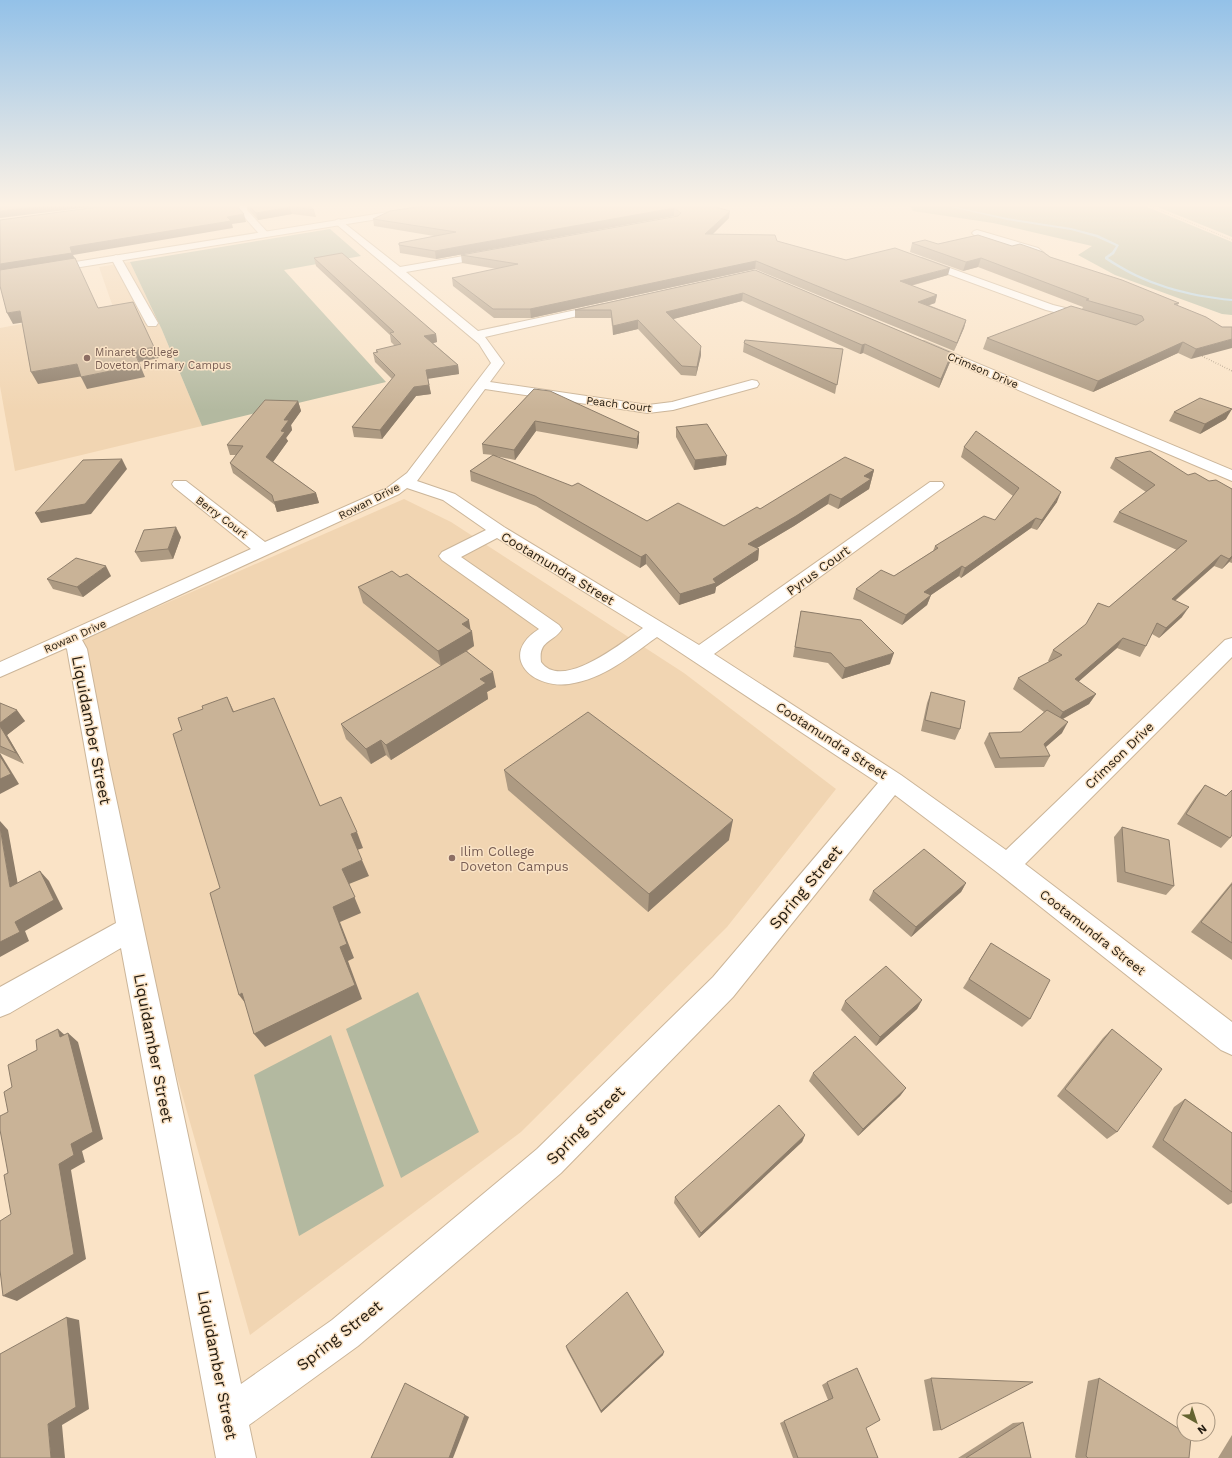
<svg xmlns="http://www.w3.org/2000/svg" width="1232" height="1458" viewBox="0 0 1232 1458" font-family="'Work Sans',sans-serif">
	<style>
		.built { fill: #f1d5b2 }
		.green { fill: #b3b9a0 }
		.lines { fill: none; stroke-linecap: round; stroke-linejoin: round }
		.stream { fill: #b3d5e9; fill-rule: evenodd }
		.minor-casing { stroke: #cbb599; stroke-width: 2 }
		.major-casing { stroke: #cbb599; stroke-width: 2 }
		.path-far1 { stroke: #8b7c68; stroke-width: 1; stroke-dasharray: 0.5 1.5; stroke-linecap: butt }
		.path { stroke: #8b7c68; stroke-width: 1.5; stroke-dasharray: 0.5 2; stroke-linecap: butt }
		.minor { fill: #fff; fill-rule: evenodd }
		.major { fill: #fff; fill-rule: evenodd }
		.wall { fill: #ad9a82 }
		.shaded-wall { fill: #8d7d6a }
		.building { fill: #c9b397; stroke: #8d7d6a }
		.education-dot { fill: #8d6e63; stroke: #fae3c6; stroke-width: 1.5 }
		.labels { text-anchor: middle; stroke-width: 3; stroke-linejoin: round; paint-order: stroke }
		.far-education-label { font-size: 11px; fill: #785e54; stroke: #fae3c6; text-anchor: start }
		.far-street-label { font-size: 11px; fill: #221a0f; stroke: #fae3c6 }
		.street-label { font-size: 13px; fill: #221a0f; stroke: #fae3c6 }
		.education-label { font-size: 13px; fill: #785e54; stroke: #fae3c6; text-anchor: start }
		.near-street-label { font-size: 16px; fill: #221a0f; stroke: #fae3c6 }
	</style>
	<rect width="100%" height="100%" fill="#fae3c6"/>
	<!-- built -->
	<g class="built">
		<polygon points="130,262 162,330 202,426 15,471 0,386 0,328 113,307 99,267"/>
		<polygon points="404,499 451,522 684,673 836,789 727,927 521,1132 250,1335 138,938 80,641"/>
	</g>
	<!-- green -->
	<g class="green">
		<polygon points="910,206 1145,206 1232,242 1232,315 1222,314 1115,275 1078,255 1092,246 993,223 913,211"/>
		<polygon points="1155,206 1232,206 1232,237"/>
		<polygon points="330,229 361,256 284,270 386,382 202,426 162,330 130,262"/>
		<polygon points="418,992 479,1132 401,1178 346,1029"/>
		<polygon points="331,1035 384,1186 299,1236 254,1075"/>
	</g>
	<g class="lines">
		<!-- stream -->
		<path class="stream" d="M951,206L1007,218L1071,228L1098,235L1119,245L1114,254L1108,258C1145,283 1188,295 1232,299V301C1187,297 1143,285 1105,259V257L1112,252L1116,246L1096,237L1071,230L1007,220L951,207Z"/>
		<!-- minor casing -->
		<g class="minor-casing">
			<g id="minor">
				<polygon points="239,206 247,206 247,210 269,234 267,236 261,236 240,212"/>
				<path d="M339,219L400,267L492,251L496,252L497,254L496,256L492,257L406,272L478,331L604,304L610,307L604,310L485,337L504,363L490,382L648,405L672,402L752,380L757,381L759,384L757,387L673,410L648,413L485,389L417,481L455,494L504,527L699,645L930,482H942L944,485L942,488L714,654L901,775L1006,850L1225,640L1232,638V657L1025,864L1232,1022V1055L1221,1050L998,873L895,795L733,997L561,1173L358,1346L249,1425L256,1458H216L121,948L10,1013L0,1017V987L116,923L67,649L66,648L0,677V662L251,549L174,487L172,484L174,481H186L265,542L387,488L407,473L491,363L479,344L336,224V220ZM407,488L443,500L486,530L442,552L439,556L442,560L539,629C498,655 531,689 569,684C604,679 630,656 657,637L878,783L713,977L537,1149L332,1320L241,1384L109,765L87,649L82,640L399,494ZM497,538L643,628C624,641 562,692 541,662C538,640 553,643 562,629L559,625L461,557Z"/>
				<polygon points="977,230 1038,248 1050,258 1045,261 1030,252 974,235 972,233 974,231"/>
				<polygon points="116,255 121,258 158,323 156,326 148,326 146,323 111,258"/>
				<polygon points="922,258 1053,305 1094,315 1096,317 1090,321 1046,310 918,263 917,261 918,259"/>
				<polygon points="924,341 1232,470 1232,481 920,348 918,345 920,342"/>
			</g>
		</g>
		<!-- major casing -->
		<g class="major-casing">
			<polygon id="major" points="426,206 444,206 440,209 0,280 0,274"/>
		</g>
		<!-- path-far1 -->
		<polyline class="path-far1" points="1150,206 1232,240"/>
		<!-- path -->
		<polyline class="path" points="1200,355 1232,371"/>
		<!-- minor -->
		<use href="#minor" class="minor"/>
		<!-- major -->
		<use href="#major" class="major"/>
	</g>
	<!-- wall -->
	<g class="wall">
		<polygon points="247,206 309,206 314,210 316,217 292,214 258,220 248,209"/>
		<polygon points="712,206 729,218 712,234 777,241 846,260 948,275 911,286 937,295 935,303 929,305 966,320 964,328 954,351 755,269 531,318 494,318 453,286 452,278 497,269 462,263 461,255 675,217 674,216 436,259 400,253 399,245 434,236 374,226 373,219"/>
		<polygon points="912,243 938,244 1012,246 1050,257 1179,303 1177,306 1222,327 1191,359 1178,353 1093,392 983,349 987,338 1082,309 1083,307 978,267 963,271 910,252"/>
		<polygon points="314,258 436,334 437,342 433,343 458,365 459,374 428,378 431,394 416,396 382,439 354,437 352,427 392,379 375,362 373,353 376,352 376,350 395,346 391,342 390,335 316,266"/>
		<polygon points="755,270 952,353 950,362 939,388 863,353 860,354 742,301 673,319 701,355 696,376 681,375 638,329 613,335 611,318 575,318 575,310"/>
		<polygon points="744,343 843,349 835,394 743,352"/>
		<polygon points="534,389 639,432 639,442 637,449 536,431 515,460 495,456 647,521 724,526 760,509 874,470 869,489 838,509 828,504 794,526 757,548 759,549 758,560 716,587 715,593 679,605 646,564 640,568 536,506 471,481 470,471 493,455 483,454 482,444"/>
		<polygon points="298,401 301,411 291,425 292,430 286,438 288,441 273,462 316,493 319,503 277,512 275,505 233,473 230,463 236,455 230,455 227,445"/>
		<polygon points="1174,412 1226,419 1200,434 1169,421"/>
		<polygon points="676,427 726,465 694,470 676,437"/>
		<polygon points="964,447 1057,502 1037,530 1031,528 961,578 959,576 931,595 927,605 902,625 853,599 856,589 894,576 933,551 935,546 995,520 1013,496 961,457"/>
		<polygon points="1115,458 1188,475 1209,481 1232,489 1232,563 1229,562 1222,569 1214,566 1175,601 1182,617 1159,638 1152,634 1146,646 1140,657 1117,648 1078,682 1096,694 1089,704 1063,719 1062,733 1045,747 1050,756 1044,767 995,768 984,743 989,733 1021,732 1044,712 1013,689 1018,678 1050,662 1048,661 1053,650 1109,607 1177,550 1113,522 1119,512 1146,492 1110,468"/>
		<polygon points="181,537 173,559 141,562 135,552"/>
		<polygon points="111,576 83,597 53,589 47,579"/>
		<polygon points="358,587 471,630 474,646 467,651 496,687 487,692 488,699 391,760 386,755 371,764 346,739 341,724 441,666 363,603"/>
		<polygon points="801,611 890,664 842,679 828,663 793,657"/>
		<polygon points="931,692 960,729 955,740 921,731 927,703"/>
		<polygon points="0,703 25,721 7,735 24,764 0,753"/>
		<polygon points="504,770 729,840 648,912 508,790"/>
		<polygon points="1205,785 1226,796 1230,838 1221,848 1177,824 1196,796"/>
		<polygon points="1122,827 1174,886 1166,895 1117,882 1114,837"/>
		<polygon points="1232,882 1232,960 1191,932"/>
		<polygon points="966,883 961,892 911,937 869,900 873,891"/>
		<polygon points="991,943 1030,1019 1022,1027 963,988"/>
		<polygon points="922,1000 917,1009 876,1046 841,1010 845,1001"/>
		<polygon points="1112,1029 1117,1132 1107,1139 1057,1096 1103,1038"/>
		<polygon points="813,1073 906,1088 900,1096 858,1136 809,1081"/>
		<polygon points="1185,1099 1232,1133 1232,1203 1228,1205 1152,1147 1174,1107"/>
		<polygon points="805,1135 802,1142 699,1238 674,1203 675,1197"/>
		<polygon points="566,1346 663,1355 601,1413 567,1350"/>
		<polygon points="931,1378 941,1430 933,1431 924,1380"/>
		<polygon points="1099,1378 1189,1458 1076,1458 1075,1457 1088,1381"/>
		<polygon points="827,1382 878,1458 793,1458 780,1423 828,1400 822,1385"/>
		<polygon points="1023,1422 1031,1458 958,1458 1013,1423"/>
		<polygon points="1232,1435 1232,1458 1218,1458"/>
	</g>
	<!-- shaded-wall -->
	<g class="shaded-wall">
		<polygon points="42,206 99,206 0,218 0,211"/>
		<polygon points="290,207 292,214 258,220 256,213"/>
		<polygon points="674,208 674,216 436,259 435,251"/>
		<polygon points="730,211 729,218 705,242 705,234"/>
		<polygon points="244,214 246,222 232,224 233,228 73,255 76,260 0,273 0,264 70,247 227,217"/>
		<polygon points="981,258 978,267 963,271 966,262"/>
		<polygon points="756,261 755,269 531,318 530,309"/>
		<polygon points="950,268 948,275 898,289 900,281"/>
		<polygon points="743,293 742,301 666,321 666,312"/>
		<polygon points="937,295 935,303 916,310 918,302"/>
		<polygon points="20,311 26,322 13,324 7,313"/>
		<polygon points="638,320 638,329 613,335 613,326"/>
		<polygon points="966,320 964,328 954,351 957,343"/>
		<polygon points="436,334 437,342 426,345 424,336"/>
		<polygon points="1232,339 1232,348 1191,359 1196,349"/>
		<polygon points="1183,342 1178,353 1093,392 1098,381"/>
		<polygon points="865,344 863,353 860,354 862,345"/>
		<polygon points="701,346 701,355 696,376 697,367"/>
		<polygon points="154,347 159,358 139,362 134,351"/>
		<polygon points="952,353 950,362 939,388 941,379"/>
		<polygon points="77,364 83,376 38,384 31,372"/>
		<polygon points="140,365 145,377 87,389 81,377"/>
		<polygon points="458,365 459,374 427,379 426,370"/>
		<polygon points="429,385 431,394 416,396 382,439 380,430 414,387"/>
		<polygon points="298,401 301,411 291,425 292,430 286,438 288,441 270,466 266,457 281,431 284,420"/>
		<polygon points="1232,409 1226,419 1200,434 1205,424"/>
		<polygon points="535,421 536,431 515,460 514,450"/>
		<polygon points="639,432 639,442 637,449 637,439"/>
		<polygon points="727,456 726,465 694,470 695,460"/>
		<polygon points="122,459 127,469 91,514 41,523 35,513"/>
		<polygon points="874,470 869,489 838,509 841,499 864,476"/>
		<polygon points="1061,492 1057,502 1037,530 1042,520"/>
		<polygon points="316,493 319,503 277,512 274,502"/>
		<polygon points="830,494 828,504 794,526 747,554 748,544"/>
		<polygon points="1036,518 1031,528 961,578 965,568"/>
		<polygon points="176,527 181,537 173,559 168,549"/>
		<polygon points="759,549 758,560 716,587 715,593 679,605 680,594 713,579"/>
		<polygon points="646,554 646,564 640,568 641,557"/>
		<polygon points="1221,555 1214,566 1165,609 1172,599"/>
		<polygon points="1232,556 1232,558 1229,562 1222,569 1229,559"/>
		<polygon points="106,566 111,576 83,597 77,587"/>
		<polygon points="962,566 959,576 931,595 927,605 902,625 906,615 924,592"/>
		<polygon points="1189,607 1182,617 1159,638 1166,628"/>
		<polygon points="469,620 471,632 472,631 474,646 441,666 438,651 462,624"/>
		<polygon points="1123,638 1117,648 1069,690 1075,679"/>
		<polygon points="894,653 890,664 842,679 845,668"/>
		<polygon points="493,672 496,687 487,692 488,699 391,760 386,745 480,679"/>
		<polygon points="1096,694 1089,704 1057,722 1063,712"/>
		<polygon points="227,697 235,714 233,712"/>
		<polygon points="17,710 25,721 7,735 24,764 16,753 0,726 0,723"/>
		<polygon points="1068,722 1062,733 1038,754 1044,744"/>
		<polygon points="381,740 386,755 371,764 366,749"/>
		<polygon points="0,753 19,784 0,794"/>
		<polygon points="733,820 729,840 648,912 649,894"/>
		<polygon points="0,821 8,830 20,896 10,887 0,827"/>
		<polygon points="357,832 363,848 357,850 351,834"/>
		<polygon points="362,860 369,876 349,884 361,913 340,922 354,958 348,961 362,999 265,1047 254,1034 340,947 333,907 342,869"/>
		<polygon points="40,871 49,881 63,909 25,931 29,941 0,957 0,942 15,922"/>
		<polygon points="966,883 961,892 911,937 916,927"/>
		<polygon points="242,993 249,1008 239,995"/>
		<polygon points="922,1000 917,1009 876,1046 880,1037"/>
		<polygon points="58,1029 68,1038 60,1037"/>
		<polygon points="68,1033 78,1042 103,1139 82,1151 85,1162 71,1170 86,1259 17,1301 3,1296 59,1164 71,1144"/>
		<polygon points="906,1088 900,1096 858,1136 863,1129"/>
		<polygon points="805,1135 802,1142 699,1238 701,1233"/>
		<polygon points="67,1317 79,1320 89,1409 62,1425 65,1458 51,1458 48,1424"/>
		<polygon points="664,1352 663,1355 601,1413 601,1411"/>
		<polygon points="405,1383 469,1417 453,1458 449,1458"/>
	</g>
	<!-- building -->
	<g class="building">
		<polygon points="0,206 42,206 0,211"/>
		<polygon points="105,206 237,206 244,214 227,217 231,221 70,247 72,253 0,264 0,220"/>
		<polygon points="249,206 309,206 314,210 289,206 290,207 256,213"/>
		<polygon points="425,206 712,206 730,211 705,234 775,235 777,241 846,260 895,248 950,268 900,281 937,295 918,302 966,320 957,343 756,261 530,309 493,309 452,278 518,264 461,255 678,216 681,213 674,208 435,251 399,245 399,243 456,232 373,219 390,211"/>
		<polygon points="978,235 1012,246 1020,244 1043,252 1050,257 1122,280 1179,303 1174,304 1206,317 1222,327 1232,327 1232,339 1196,349 1183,342 1098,381 987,338 1071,306 1136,325 1144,320 1142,316 1086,300 1089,299 981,258 966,262 912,243 925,240 938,244"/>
		<polygon points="342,253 436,334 424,336 458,365 426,370 429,385 414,387 380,430 352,427 395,375 373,353 378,352 376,350 401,344 390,333 394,332 314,258"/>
		<polygon points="75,258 98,308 133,302 154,347 134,351 140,365 81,377 77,364 31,372 20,311 7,313 0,286 0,270"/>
		<polygon points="755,270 952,353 941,379 865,344 862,345 743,293 666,312 701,346 697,367 682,366 638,320 613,326 611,310 575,310"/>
		<polygon points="745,340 843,349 837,385 744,343"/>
		<polygon points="534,389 550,391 639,432 637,439 535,421 514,450 482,444"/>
		<polygon points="1200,398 1232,409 1205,424 1174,412"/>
		<polygon points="265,400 298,401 284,420 289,420 281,431 285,432 266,457 316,493 274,502 272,495 230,463 243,446 227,445"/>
		<polygon points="707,424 727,456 695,460 676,427"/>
		<polygon points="976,431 1061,492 1042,520 1036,518 965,568 962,566 924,592 931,595 906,615 856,589 881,570 894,576 938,548 935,546 984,516 995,520 1019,488 964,447"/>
		<polygon points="1150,451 1188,475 1195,473 1209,481 1216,480 1232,489 1232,556 1229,559 1221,555 1172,599 1189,607 1166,628 1157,623 1146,646 1123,638 1075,679 1096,694 1063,712 1018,678 1062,655 1053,650 1086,624 1098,603 1109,607 1187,541 1119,512 1155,485 1115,458"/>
		<polygon points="493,455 572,486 578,483 647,521 678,503 724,526 757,507 760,509 845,457 874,470 864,476 871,479 841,499 830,494 796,516 748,544 759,549 713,579 716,583 680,594 646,554 641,557 535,496 470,471"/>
		<polygon points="122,459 85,504 35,513 83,460"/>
		<polygon points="176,527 168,549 135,552 144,530"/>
		<polygon points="76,558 106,566 77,587 47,579"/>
		<polygon points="392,571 400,577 407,574 469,620 462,624 472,631 438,651 358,587"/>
		<polygon points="801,611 861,620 894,653 845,668 831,653 795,647"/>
		<polygon points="466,651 493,672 480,679 486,683 386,745 381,740 366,749 341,724"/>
		<polygon points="931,692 965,701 960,729 925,720"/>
		<polygon points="227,697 233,712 274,698 320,806 341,797 357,832 351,834 362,860 342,869 355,897 333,907 347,944 340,947 355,985 254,1034 242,993 239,995 210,893 220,888 173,734 182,730 178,718 203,709 202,706"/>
		<polygon points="0,703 17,710 0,723"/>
		<polygon points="1047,710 1068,722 1044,744 1050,756 1000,758 989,733 1021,732"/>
		<polygon points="588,712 733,820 649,894 504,770"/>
		<polygon points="0,726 16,753 0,746"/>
		<polygon points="0,756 11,774 0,779"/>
		<polygon points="1205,785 1226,796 1232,790 1232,835 1230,838 1186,814"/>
		<polygon points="0,827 10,887 40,871 54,900 15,922 20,932 0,942"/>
		<polygon points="1122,827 1169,840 1174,886 1125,872"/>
		<polygon points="924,849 966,883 916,927 873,891"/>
		<polygon points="1232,884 1232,943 1201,922"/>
		<polygon points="991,943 1050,980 1030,1019 969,979"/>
		<polygon points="886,966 922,1000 880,1037 845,1001"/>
		<polygon points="58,1029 60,1037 68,1033 93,1132 71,1144 74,1155 59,1164 74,1254 3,1296 0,1270 0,1221 11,1214 4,1175 8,1173 0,1130 0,1116 8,1112 4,1092 12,1087 8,1065 37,1050 36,1040"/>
		<polygon points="1112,1029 1162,1069 1117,1132 1065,1089"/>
		<polygon points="855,1036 906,1088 863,1129 813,1073"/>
		<polygon points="1185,1099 1232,1133 1232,1192 1163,1140"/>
		<polygon points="779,1105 805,1135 701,1233 675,1197"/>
		<polygon points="627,1292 664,1352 601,1411 566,1346"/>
		<polygon points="67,1317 76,1407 48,1424 51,1458 0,1458 0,1354"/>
		<polygon points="857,1368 880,1420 866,1428 878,1458 798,1458 784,1421 833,1398 827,1382"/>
		<polygon points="931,1378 1033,1382 941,1430"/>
		<polygon points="1099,1378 1184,1432 1184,1434 1187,1434 1191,1437 1189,1458 1088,1458 1086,1456"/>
		<polygon points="405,1383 465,1415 449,1458 371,1458"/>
		<polygon points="1023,1422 1031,1458 966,1458"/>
	</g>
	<!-- sky -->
	<linearGradient id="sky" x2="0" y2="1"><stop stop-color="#93c1e8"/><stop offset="0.5" stop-color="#fdf2e5"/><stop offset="1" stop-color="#fdf2e5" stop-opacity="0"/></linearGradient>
	<rect width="1232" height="410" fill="url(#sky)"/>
	<!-- markers -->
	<g class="education-dot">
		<circle cx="87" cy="358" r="4"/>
		<circle cx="452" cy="858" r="4"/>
	</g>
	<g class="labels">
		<!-- far-education labels -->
		<g class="far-education-label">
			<text x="95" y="356">Minaret College<tspan x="95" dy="13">Doveton Primary Campus</tspan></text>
		</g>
		<!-- far-street labels -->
		<g class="far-street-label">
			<text transform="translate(983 370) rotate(23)" y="4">Crimson Drive</text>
			<text transform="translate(619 404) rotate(7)" y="4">Peach Court</text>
			<text transform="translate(369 501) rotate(-27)" y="4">Rowan Drive</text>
			<text transform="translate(222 517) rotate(37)" y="4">Berry Court</text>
			<text transform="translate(75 636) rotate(-24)" y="4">Rowan Drive</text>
		</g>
		<!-- street labels -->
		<g class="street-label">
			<text transform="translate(558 568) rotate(31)" y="5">Cootamundra Street</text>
			<text transform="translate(818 570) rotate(-36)" y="5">Pyrus Court</text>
			<text transform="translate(832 740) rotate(33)" y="5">Cootamundra Street</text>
			<text transform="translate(1119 755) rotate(-44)" y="5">Crimson Drive</text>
			<text transform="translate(1093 932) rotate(38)" y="5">Cootamundra Street</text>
		</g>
		<!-- education labels -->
		<g class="education-label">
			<text x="460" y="856">Ilim College<tspan x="460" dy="15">Doveton Campus</tspan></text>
		</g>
		<!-- near-street labels -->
		<g class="near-street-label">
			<text transform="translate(92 730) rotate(79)" y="6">Liquidamber Street</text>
			<text transform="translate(805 887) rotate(-50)" y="6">Spring Street</text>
			<text transform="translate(154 1048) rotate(79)" y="6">Liquidamber Street</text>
			<text transform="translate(585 1125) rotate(-45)" y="6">Spring Street</text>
			<text transform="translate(339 1335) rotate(-38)" y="6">Spring Street</text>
			<text transform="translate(218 1365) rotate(79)" y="6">Liquidamber Street</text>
		</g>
	</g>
	<!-- north arrow -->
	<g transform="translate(1196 1422) rotate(141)"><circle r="19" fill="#fae3c6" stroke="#a4937d"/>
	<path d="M0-3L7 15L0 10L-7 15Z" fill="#646330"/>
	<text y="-6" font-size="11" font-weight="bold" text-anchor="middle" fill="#221a0f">N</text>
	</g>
</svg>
